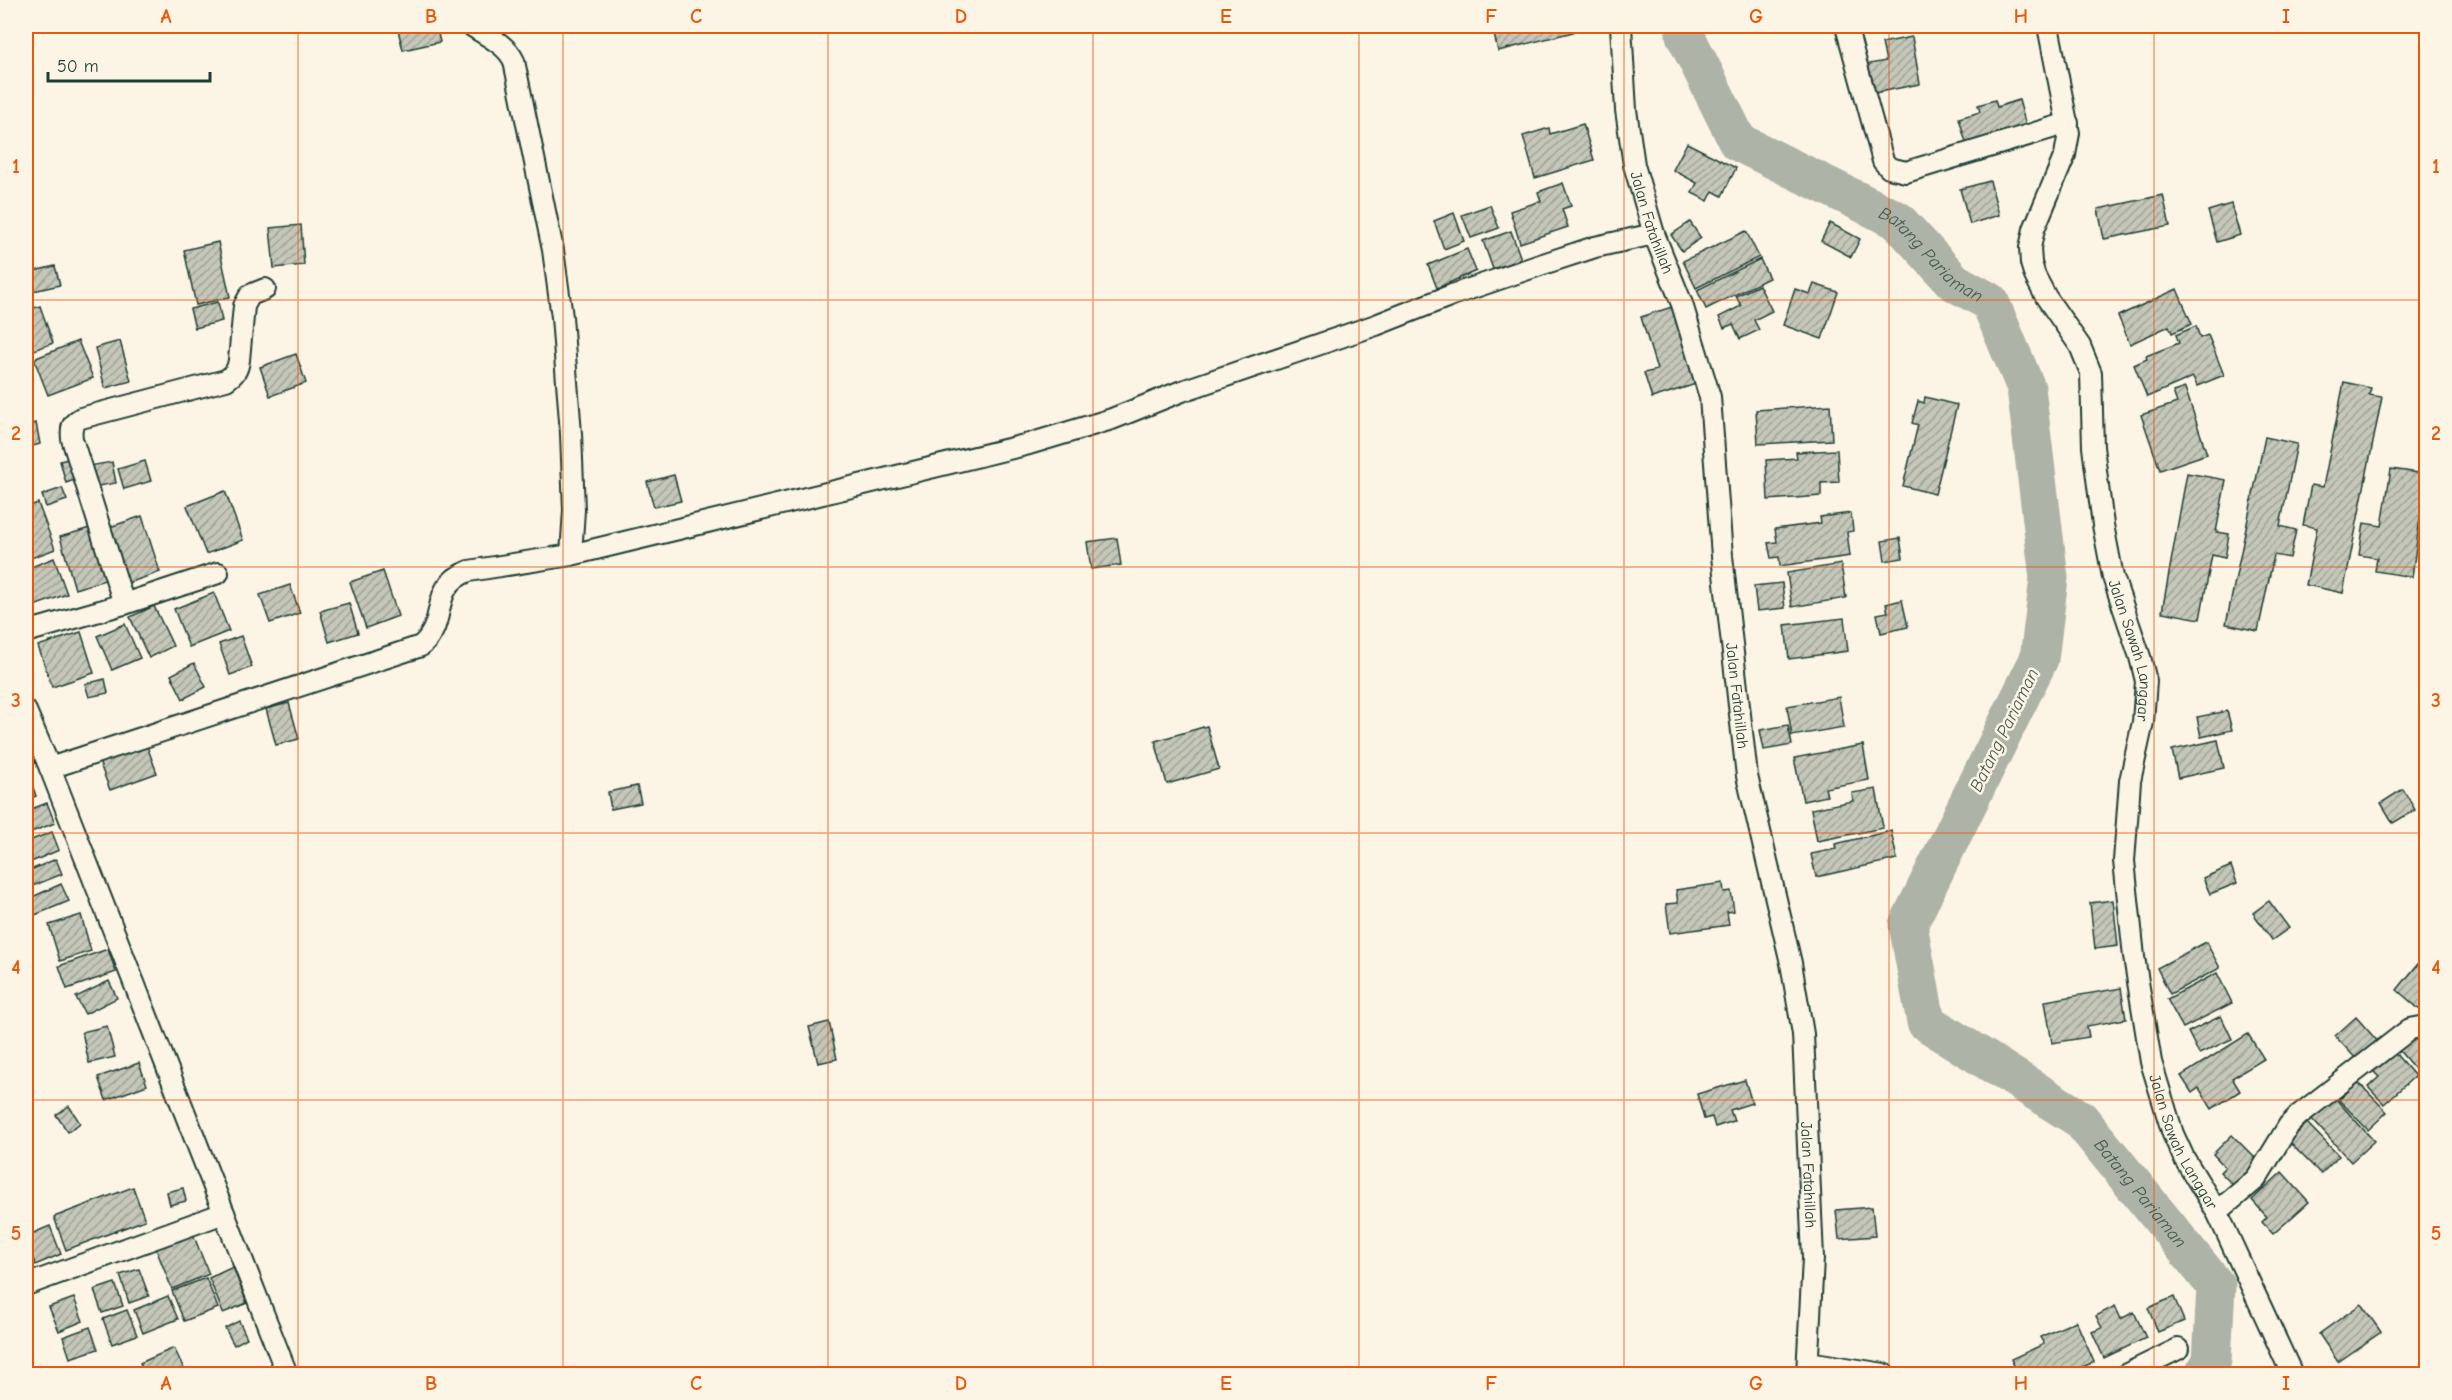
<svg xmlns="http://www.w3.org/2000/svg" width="2452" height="1400" viewBox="0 0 2452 1400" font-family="'Comic Neue',sans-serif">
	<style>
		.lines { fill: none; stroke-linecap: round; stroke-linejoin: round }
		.river { stroke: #aeb3a7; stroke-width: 39 }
		.building { fill: url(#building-hatch); stroke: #1f3d34; stroke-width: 1.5 }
		.minor-casing { stroke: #1f3d34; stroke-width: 24 }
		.minor { stroke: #fcf5e5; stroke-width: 20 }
		.grid { fill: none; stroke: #e8590c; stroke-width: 1.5; stroke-opacity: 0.55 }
		.labels { text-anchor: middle; stroke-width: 5; stroke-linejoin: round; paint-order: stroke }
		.street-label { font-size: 16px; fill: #1f3d34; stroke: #fcf5e5 }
		.water-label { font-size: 18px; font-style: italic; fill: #435a51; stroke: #fcf5e5 }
		.neatline { fill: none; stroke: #e8590c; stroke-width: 2 }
		.grid-label { font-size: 20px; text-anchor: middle; font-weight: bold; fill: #e8590c }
	</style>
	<defs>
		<pattern id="building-hatch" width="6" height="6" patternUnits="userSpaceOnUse" patternTransform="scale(1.5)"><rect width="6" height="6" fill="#c5c7b9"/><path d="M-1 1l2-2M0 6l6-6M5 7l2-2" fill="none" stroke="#9fa397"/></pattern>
	</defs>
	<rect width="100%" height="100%" fill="#fcf5e5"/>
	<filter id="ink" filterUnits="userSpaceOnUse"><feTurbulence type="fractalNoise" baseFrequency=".0167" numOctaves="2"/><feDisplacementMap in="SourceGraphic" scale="12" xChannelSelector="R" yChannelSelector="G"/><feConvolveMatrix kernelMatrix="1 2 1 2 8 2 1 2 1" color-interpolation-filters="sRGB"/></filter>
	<g filter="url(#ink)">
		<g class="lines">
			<!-- river -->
			<path class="river" id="s1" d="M1685,26V35L1738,142L1897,220L1954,282L1990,302L2026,388L2049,578L2039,659L1908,925L1926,1022L2080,1119L2216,1286L2212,1361L2204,1374"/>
		</g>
		<!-- building -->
		<g class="building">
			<polygon points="397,26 436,26 440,42 403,50"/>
			<polygon points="1506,26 1571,26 1573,32 1498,51 1493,30"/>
			<polygon points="1851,26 1889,26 1853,33"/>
			<polygon points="1894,26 1911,26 1911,27 1895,31"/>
			<polygon points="1912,37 1920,84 1869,94 1864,65 1886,61 1882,43"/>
			<polygon points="1995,100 1997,107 2019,100 2028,133 1968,150 1959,118 1980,112 1978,105"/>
			<polygon points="1583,124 1594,160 1535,178 1523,136 1549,128 1550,134"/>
			<polygon points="1687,143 1736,168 1722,196 1713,191 1708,201 1692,193 1697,183 1673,170"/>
			<polygon points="1990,181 1999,215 1970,224 1960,189"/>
			<polygon points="1563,183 1571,206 1562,209 1568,227 1520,243 1510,211 1541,201 1538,192"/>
			<polygon points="2163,195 2170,226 2104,239 2098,209"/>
			<polygon points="2231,204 2240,235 2217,242 2208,211"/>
			<polygon points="1490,205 1499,228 1471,238 1462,215"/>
			<polygon points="1454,213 1464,241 1444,249 1434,221"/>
			<polygon points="1690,222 1701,238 1682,251 1671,235"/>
			<polygon points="1830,223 1860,239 1851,257 1821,241"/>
			<polygon points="301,225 304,265 274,268 270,228"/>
			<polygon points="1511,231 1521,259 1493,269 1483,241"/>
			<polygon points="1746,231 1759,257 1696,288 1683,261"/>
			<polygon points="218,242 230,297 196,305 184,250"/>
			<polygon points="1467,249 1476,271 1437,288 1428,265"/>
			<polygon points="1760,259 1769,278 1706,309 1697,290"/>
			<polygon points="55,266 60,285 29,292 26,273"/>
			<polygon points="1814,284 1838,292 1822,339 1783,325 1795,289 1810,294"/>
			<polygon points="1759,285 1772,311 1754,320 1759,330 1740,339 1733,324 1724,328 1719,317 1741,306 1736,296"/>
			<polygon points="2177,289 2192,324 2172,333 2169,326 2130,344 2118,316"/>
			<polygon points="218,302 222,321 195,328 190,309"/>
			<polygon points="40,306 53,343 26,353 26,311"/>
			<polygon points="1672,307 1696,384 1652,398 1644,373 1657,370 1641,317"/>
			<polygon points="2196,326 2200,338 2208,335 2224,375 2197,386 2193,377 2147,397 2134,365 2147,359 2146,356 2179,343 2176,335"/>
			<polygon points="78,341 93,378 48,395 34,359"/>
			<polygon points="120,341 131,381 105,388 95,348"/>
			<polygon points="296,354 306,383 270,396 260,367"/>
			<polygon points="2344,382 2371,388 2369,395 2382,397 2343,593 2306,585 2317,528 2303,525 2311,485 2323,487"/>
			<polygon points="2185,388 2207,454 2160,470 2141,415 2177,403 2173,392"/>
			<polygon points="1925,397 1957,405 1935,494 1903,486 1918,425 1912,423 1918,401 1924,403"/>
			<polygon points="1830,405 1832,440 1758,444 1756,410"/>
			<polygon points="36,423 40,444 26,448 26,425"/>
			<polygon points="2265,437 2297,444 2280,526 2296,530 2290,558 2274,555 2258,631 2226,624"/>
			<polygon points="1837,450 1839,482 1821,483 1821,496 1768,500 1766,460 1797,458 1796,452"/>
			<polygon points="72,458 77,479 66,483 60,461"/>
			<polygon points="145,461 151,481 124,489 118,469"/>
			<polygon points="112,462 116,483 93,487 89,466"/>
			<polygon points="2391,469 2426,474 2412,577 2375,571 2377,558 2359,555 2364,523 2382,526"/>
			<polygon points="2187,473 2226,480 2216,532 2229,534 2225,558 2212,555 2200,619 2162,612"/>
			<polygon points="674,475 681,501 654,507 647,482"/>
			<polygon points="62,488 67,500 46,507 42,495"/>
			<polygon points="225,491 243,540 206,554 187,506"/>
			<polygon points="38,503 55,549 26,560 26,507"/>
			<polygon points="1851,513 1853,531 1847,532 1850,556 1780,566 1779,557 1771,558 1768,543 1777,542 1775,529 1821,523 1820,517"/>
			<polygon points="142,516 160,572 128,583 110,527"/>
			<polygon points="93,527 108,579 75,589 60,537"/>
			<polygon points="1117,538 1121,565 1091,569 1087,542"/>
			<polygon points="1900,538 1903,558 1885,561 1882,541"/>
			<polygon points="54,558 67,594 26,609 26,569"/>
			<polygon points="1841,564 1846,598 1792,607 1787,573"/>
			<polygon points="383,571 398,616 366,628 350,582"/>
			<polygon points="1782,583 1785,608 1757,611 1754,586"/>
			<polygon points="290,585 300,613 270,623 260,595"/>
			<polygon points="214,593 229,631 189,647 174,609"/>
			<polygon points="1902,600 1908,627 1881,633 1877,614 1888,612 1886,604"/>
			<polygon points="349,603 358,633 329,642 320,611"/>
			<polygon points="154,606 173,646 149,658 130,617"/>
			<polygon points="1844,618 1848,651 1789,659 1785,625"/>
			<polygon points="125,624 140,658 112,670 97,636"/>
			<polygon points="81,632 94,673 52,687 38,646"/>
			<polygon points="241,636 252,667 230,675 219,644"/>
			<polygon points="194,663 206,687 183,699 171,675"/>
			<polygon points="105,679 108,693 89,697 85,684"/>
			<polygon points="1839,697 1844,727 1792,736 1787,706"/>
			<polygon points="289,703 299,739 276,745 266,709"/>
			<polygon points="2227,711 2232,730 2201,737 2197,717"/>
			<polygon points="1788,725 1792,745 1764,750 1760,730"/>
			<polygon points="1207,726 1219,769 1167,784 1155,741"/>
			<polygon points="2218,740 2224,768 2178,778 2172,750"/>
			<polygon points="145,741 157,773 110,790 98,759"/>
			<polygon points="1863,745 1869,780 1825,788 1827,796 1803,801 1794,758"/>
			<polygon points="26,767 36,796 26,800"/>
			<polygon points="637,786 641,803 611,809 608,792"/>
			<polygon points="1876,789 1883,828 1817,841 1811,809 1853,801 1852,793"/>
			<polygon points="2403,789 2415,810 2393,823 2381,803"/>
			<polygon points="47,803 55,823 26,834 26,811"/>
			<polygon points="1891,831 1897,859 1816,877 1811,854 1836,849 1835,844"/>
			<polygon points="52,832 59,850 26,864 26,842"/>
			<polygon points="56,859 62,874 30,887 26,872"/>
			<polygon points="2231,866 2237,883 2210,894 2203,878"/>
			<polygon points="1723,883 1724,892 1731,891 1734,911 1727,912 1729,925 1670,933 1666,904 1678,903 1676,890"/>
			<polygon points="61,884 69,901 35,915 28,899"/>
			<polygon points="2113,900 2118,946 2095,949 2090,903"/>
			<polygon points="2269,901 2289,928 2272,940 2253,913"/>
			<polygon points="81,915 91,951 60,961 49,925"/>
			<polygon points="2206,942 2220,968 2170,994 2157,968"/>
			<polygon points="108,949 116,972 67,989 59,966"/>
			<polygon points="2426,954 2426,1015 2397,990"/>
			<polygon points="2217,973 2232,1003 2183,1028 2167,999"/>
			<polygon points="109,981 117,998 85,1014 76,997"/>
			<polygon points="2121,988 2126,1019 2087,1026 2089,1037 2052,1043 2045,1001"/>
			<polygon points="2221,1016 2232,1039 2199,1054 2188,1032"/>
			<polygon points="2356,1017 2380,1044 2360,1063 2335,1036"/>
			<polygon points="829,1022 837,1059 818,1063 809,1027"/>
			<polygon points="107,1026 115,1057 89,1063 82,1032"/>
			<polygon points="2418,1031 2426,1041 2426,1087 2424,1088 2415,1078 2420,1075 2397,1048"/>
			<polygon points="2248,1034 2264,1059 2232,1078 2240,1091 2212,1109 2199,1088 2192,1093 2181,1076"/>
			<polygon points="2394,1052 2415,1076 2384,1104 2368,1087 2379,1077 2373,1071"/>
			<polygon points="139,1063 147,1085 106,1100 98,1077"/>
			<polygon points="1745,1080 1752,1103 1730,1110 1734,1121 1715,1127 1712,1117 1704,1119 1697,1094"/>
			<polygon points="2358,1082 2387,1112 2368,1130 2339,1100"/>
			<polygon points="2333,1096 2374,1141 2351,1162 2310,1117"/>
			<polygon points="69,1106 80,1123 68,1132 56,1115"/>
			<polygon points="2307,1123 2339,1156 2321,1174 2289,1142"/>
			<polygon points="2232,1135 2262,1165 2238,1190 2220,1172 2225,1167 2213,1154"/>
			<polygon points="2282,1172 2309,1202 2273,1234 2262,1222 2267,1217 2252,1200"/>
			<polygon points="133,1187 145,1220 66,1250 54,1217"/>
			<polygon points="183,1188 186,1201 170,1205 167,1192"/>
			<polygon points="1872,1207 1875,1236 1839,1239 1836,1210"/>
			<polygon points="50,1226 61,1254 35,1265 26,1236"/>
			<polygon points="193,1234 209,1274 172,1289 156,1249"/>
			<polygon points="26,1251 33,1273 26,1276"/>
			<polygon points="233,1267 247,1303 223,1313 209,1278"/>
			<polygon points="139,1269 149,1296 129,1303 120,1275"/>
			<polygon points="206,1278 218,1308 184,1321 172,1291"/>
			<polygon points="115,1283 123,1306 102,1313 94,1290"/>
			<polygon points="168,1296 178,1319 143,1333 134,1310"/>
			<polygon points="2174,1297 2184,1321 2158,1332 2148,1308"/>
			<polygon points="74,1298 83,1321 59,1331 49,1307"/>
			<polygon points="2361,1304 2381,1332 2338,1362 2319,1334"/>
			<polygon points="2115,1306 2121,1319 2134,1312 2146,1338 2104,1358 2092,1332 2102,1328 2096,1316"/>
			<polygon points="127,1310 137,1335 112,1344 103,1319"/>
			<polygon points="239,1321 247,1338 234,1345 225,1328"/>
			<polygon points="2076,1321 2094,1362 2066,1374 2018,1374 2011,1359 2044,1344 2040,1337"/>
			<polygon points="90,1327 98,1349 70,1358 63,1337"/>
			<polygon points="174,1348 186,1373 145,1374 140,1363"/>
		</g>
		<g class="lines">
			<!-- minor casing -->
			<g class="minor-casing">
				<g id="minor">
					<path d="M472,26C487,36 506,44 514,61L553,250L562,317L571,434L574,510L571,555"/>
					<path id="s2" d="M1621,26L1626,110L1634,165L1654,234L1682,304L1710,397L1722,556L1747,776L1791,963L1803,1034L1813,1258L1807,1374"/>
					<polyline points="1846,26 1883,161 1889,168 1906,172 2068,123"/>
					<path id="s3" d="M2048,26L2069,133L2065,155L2034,229L2030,248L2031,263L2035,276L2046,297L2080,346L2091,373L2093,447L2103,525L2113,577L2140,657L2146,681L2143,722L2130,781L2124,861L2134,957L2151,1062L2173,1134L2184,1158L2217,1212L2292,1374"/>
					<path d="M124,604L72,439C71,428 71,424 81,418L226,380C234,375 238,370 239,360L244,306L250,295L265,289"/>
					<polyline points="26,632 124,604 218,573"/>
					<path d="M26,711L50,768L421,646C450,621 427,587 469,571L571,555L1029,444L1112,419L1182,391L1376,325L1452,295L1540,265L1595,247L1654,234"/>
					<polyline points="50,768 287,1374"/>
					<polyline points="2217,1212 2256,1179 2289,1125 2299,1115 2410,1029 2426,1026"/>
					<polyline points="26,1285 224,1213"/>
					<polyline points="1808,1362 1884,1374"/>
					<polyline points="2127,1374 2178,1349"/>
				</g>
			</g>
			<!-- minor -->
			<use href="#minor" class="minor"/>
		</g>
	</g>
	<!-- grid -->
	<path class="grid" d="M298,26V1374M563,26V1374M828,26V1374M1093,26V1374M1359,26V1374M1624,26V1374M1889,26V1374M2154,26V1374M26,300H2426M26,567H2426M26,833H2426M26,1100H2426"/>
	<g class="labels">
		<!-- street labels -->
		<g class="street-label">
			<text dy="6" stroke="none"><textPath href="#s2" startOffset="200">Jalan Fatahillah</textPath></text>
			<text dy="6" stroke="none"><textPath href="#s3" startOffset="654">Jalan Sawah Langgar</textPath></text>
			<text dy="6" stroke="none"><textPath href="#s2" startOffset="684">Jalan Fatahillah</textPath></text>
			<text dy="6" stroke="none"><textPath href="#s3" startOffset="1158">Jalan Sawah Langgar</textPath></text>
			<text dy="6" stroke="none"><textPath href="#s2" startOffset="1170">Jalan Fatahillah</textPath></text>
		</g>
		<!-- water labels -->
		<g class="water-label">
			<text dy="6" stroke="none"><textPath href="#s1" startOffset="354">Batang Pariaman</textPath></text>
			<text transform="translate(2004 730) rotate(-64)" y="6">Batang Pariaman</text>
			<text dy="6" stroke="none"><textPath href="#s1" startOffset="1470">Batang Pariaman</textPath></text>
		</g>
	</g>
	<!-- margin -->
	<rect width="2452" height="1400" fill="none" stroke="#fcf5e5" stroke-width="66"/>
	<!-- scale -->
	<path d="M48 72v9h162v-9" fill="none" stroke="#1f3d34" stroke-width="3"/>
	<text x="57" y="72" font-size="18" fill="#1f3d34" stroke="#fcf5e5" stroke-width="4.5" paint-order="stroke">50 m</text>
	<rect x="33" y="33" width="2386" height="1334" class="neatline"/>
	<g class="grid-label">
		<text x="166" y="23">A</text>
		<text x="431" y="23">B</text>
		<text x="696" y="23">C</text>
		<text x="961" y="23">D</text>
		<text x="1226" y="23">E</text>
		<text x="1491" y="23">F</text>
		<text x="1756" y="23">G</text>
		<text x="2021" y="23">H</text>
		<text x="2286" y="23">I</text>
		<text x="16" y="173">1</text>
		<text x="2436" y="173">1</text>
		<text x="16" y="440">2</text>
		<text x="2436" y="440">2</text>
		<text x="16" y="707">3</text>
		<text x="2436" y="707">3</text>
		<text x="16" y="974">4</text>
		<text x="2436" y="974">4</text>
		<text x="16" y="1240">5</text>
		<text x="2436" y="1240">5</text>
		<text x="166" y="1390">A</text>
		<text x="431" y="1390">B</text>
		<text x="696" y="1390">C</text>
		<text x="961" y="1390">D</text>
		<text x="1226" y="1390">E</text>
		<text x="1491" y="1390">F</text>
		<text x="1756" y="1390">G</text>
		<text x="2021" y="1390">H</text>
		<text x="2286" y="1390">I</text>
	</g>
</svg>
